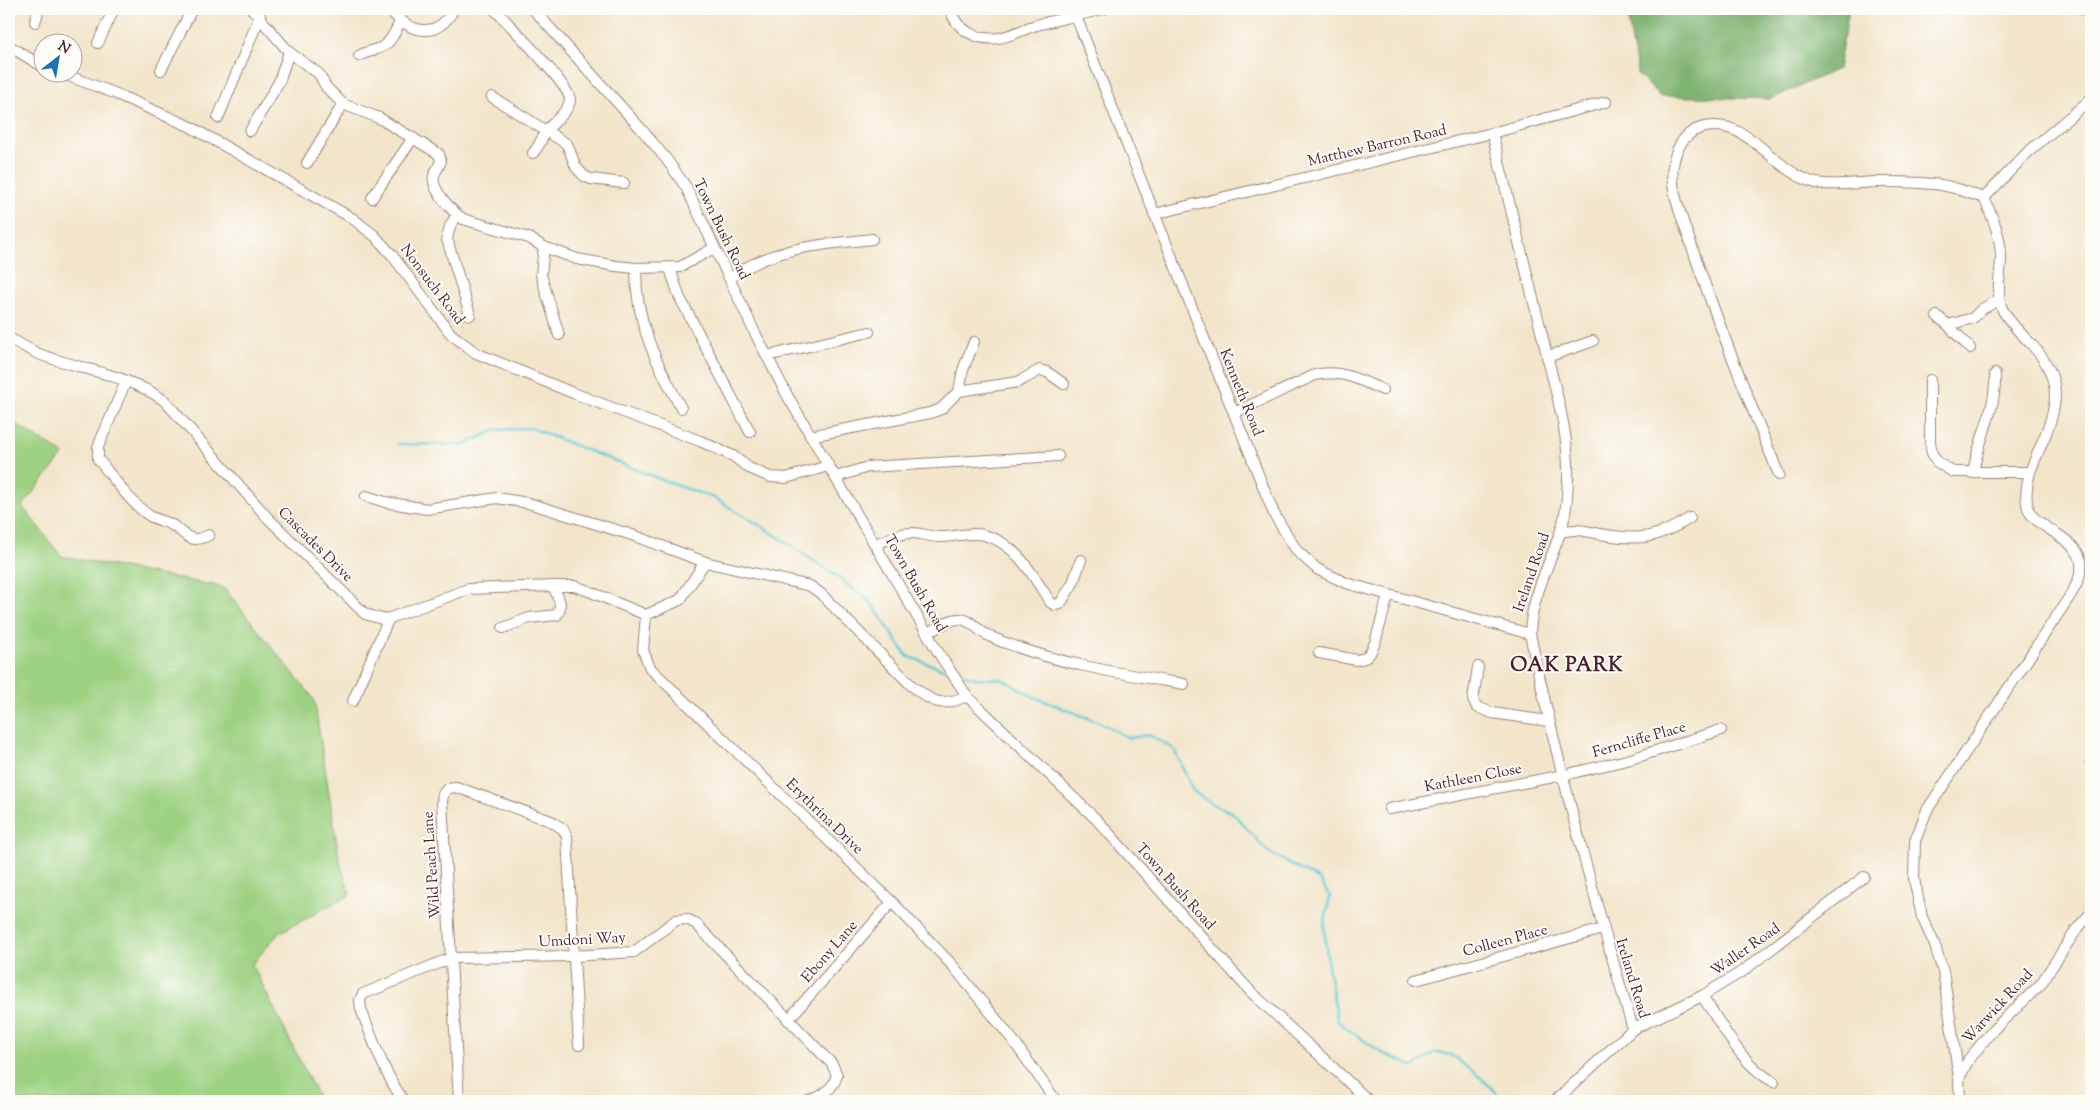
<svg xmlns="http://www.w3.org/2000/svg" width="2100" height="1110" viewBox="0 0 2100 1110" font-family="'Sorts Mill Goudy',serif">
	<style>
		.green { fill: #9dd283; stroke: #747857 }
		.forest { fill: #7eb471; stroke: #646a4e }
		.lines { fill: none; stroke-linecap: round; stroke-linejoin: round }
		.stream { stroke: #5dcad3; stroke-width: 2.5 }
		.minor-casing { stroke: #9e827a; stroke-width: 12 }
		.minor { stroke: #fff; stroke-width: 10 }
		.labels { text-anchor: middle; stroke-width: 4; stroke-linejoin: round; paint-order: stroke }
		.street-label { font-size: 15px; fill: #4a1f2b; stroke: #fdfcf7 }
		.district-label { font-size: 20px; font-weight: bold; letter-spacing: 1px; fill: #4a1f2b; stroke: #fdfcf7 }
	</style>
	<rect width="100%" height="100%" fill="#fdfcf7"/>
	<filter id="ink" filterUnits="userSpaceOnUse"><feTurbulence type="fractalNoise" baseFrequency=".02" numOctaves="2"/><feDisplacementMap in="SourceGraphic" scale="10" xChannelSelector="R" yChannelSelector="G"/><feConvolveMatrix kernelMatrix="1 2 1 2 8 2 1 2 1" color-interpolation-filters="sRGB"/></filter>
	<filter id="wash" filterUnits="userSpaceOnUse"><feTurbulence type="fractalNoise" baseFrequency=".0096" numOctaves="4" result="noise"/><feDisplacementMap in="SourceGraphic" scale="20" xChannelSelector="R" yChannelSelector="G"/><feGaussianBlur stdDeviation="1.12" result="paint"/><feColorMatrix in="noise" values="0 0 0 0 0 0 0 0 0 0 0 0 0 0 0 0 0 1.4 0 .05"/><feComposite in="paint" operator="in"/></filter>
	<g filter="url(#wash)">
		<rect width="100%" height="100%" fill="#f2e5ca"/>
		<!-- green -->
		<polygon class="green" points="9,420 64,454 22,506 61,556 223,587 314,699 340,863 350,895 279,933 252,964 320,1101 9,1101"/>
		<!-- forest -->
		<polygon class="forest" points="1633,9 1849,9 1838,69 1771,99 1659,96 1638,75 1628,20"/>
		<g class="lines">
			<!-- stream -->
			<g class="stream">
				<polyline points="397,444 463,445 496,430 531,428 665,481 714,498 774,534 838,577 872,604 907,656 946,670"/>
				<polyline points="956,673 976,678 1002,679 1034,697 1101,723 1129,738 1149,735 1174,749 1193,791 1212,804 1233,813 1268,852 1320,880 1330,897 1324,925 1328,967 1338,1022 1382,1053 1414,1067 1435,1052 1451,1055 1481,1078 1505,1101"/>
			</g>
		</g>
	</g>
	<g filter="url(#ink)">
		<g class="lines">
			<!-- minor casing -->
			<g class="minor-casing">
				<g id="minor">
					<path d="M252,9L289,52L319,74L326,87L343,104L379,118L439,154L441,161C439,167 435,171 434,176C430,189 453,212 463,219L529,238L544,247L577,259L616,266L636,268L680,267L714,248"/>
					<path d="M389,9C410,33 436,41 454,9"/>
					<path d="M494,9C506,21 571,87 570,100C569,112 553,122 547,130C541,138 540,146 533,153"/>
					<polyline points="533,9 643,131 667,160 686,187 755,333 787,395 938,652 967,696 1097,820 1250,991 1369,1101"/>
					<path d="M950,9C956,30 977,41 999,38C1011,36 1024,29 1036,25C1058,20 1081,14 1104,9"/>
					<polyline points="1073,9 1274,514 1297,551 1317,569 1346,583 1530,634"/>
					<polyline points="2082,9 2091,14"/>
					<polyline points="35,22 39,9"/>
					<polyline points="98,43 114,9"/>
					<polyline points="9,46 42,66"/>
					<path d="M359,56C367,51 374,51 382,47C391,43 396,30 400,22"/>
					<polyline points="161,70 192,9"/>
					<polyline points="58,72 114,93 189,126 352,218 375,236 392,255 451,334 476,353 573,393 700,441 733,456 749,468 770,477 786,478 828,466"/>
					<polyline points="492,97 567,144 576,167 584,176 591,179 624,183"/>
					<polyline points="218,118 260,16"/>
					<polyline points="250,131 279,82 289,52"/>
					<path d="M1492,133C1509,202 1526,271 1543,339C1554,386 1570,433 1568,481C1567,498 1566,517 1560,533C1549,566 1531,598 1530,634C1558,767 1594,899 1633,1029L1555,1101"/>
					<polyline points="307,163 343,104"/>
					<polyline points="372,198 413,138"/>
					<polyline points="1154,214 1492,133 1606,102"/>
					<polyline points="457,215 450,226 447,239 470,315"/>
					<polyline points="544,247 541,275 559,335"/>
					<path d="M636,268C635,322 656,362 681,408"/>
					<polyline points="670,268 679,296 750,432"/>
					<path d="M730,278C774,246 821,245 872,239"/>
					<polyline points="1937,316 1948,325 1970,348"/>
					<polyline points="1948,325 1973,318 1982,309 1999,300"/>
					<path d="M9,338C19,343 29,350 39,354C81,370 128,374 165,401L267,517L365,614L382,619L390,618L468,589L556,586H574L586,590L646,615"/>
					<polyline points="767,356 869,332"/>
					<polyline points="1547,357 1593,341"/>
					<polyline points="1930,380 1930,442 1932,453 1937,462 1953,472 2030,472"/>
					<path d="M126,381L98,447V459C113,477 131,504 150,516C157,520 165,521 172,525C187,534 189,545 209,535"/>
					<polyline points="959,391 1018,382 1040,370 1047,372 1064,384"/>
					<path d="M1234,413L1315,375C1340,369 1360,380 1383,390"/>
					<polyline points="810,436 930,413 941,409 959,391 963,370 974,342"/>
					<path d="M1973,473C1978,439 1997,409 1995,374"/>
					<path d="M1779,475C1750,403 1720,330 1695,256C1688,233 1676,208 1673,184C1670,160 1679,132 1705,127C1751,118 1772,172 1816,183C1837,187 1859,182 1880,182C1900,182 1922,182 1941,185C1956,187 1970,194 1984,198L2027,153L2091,99"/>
					<polyline points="836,477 868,467 1058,456"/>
					<path d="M366,496L385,502L427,509L497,498L528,503L632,535L705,562L810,586L820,593L912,686C935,704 940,707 967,696"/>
					<path d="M1561,532C1575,528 1586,531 1600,534C1639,541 1657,539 1690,518"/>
					<path d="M876,544C887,540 900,532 912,533C921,533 930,537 939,537C954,538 969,531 984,535C1018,544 1033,576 1050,602L1055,605L1060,604L1073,583L1081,560"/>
					<polyline points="705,562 680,600 646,615 643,650 650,668 892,902 953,966 1012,1039 1056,1101"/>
					<path d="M503,628L529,618L557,615C564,605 557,596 553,586"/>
					<path d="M928,633C937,628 949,619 959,619C970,619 977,629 985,634C992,637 999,641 1006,643C1063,665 1124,674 1184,684"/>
					<polyline points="1319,653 1357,660 1365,658 1370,653 1375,643 1388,596"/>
					<polyline points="1478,667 1473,700 1477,707 1492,713 1548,721"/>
					<polyline points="353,701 389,618"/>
					<polyline points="2091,762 2091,763"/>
					<polyline points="1389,809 1564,775 1631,759 1721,730"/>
					<polyline points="1416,980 1603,929"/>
					<path d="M1702,996C1724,1027 1740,1064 1774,1082"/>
					<polyline points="788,1020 892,902"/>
					<polyline points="1633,1029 1702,996 1743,971 1864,877"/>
					<polyline points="1959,1078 1969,1059 1993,1030 2040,985 2077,929 2091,913"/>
					<path d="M404,1101C384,1074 373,1040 361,1009L360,1000L363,994L451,958L574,956L634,952L676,920L687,919L696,924L832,1064L837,1075C833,1090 822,1097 808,1101"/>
					<polyline points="459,1101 442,802 443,794 448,788 456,787 551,821 563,829 567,837 579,1045"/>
					<path d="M1960,1101L1959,1078L1943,971L1934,943L1922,917L1914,879L1915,841L1927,810L2068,599C2090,565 2085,551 2052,531C2044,526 2036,521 2031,514C2023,502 2027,484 2030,472C2049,423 2074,390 2032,345C2023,336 2005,318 2001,306C1996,290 2001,273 2001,257C2001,236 1992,216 1984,198"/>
				</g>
			</g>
			<!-- minor -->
			<use href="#minor" class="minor"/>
		</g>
	</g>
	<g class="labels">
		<!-- street labels -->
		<g class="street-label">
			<text transform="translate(1377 145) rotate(-13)" y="5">Matthew Barron Road</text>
			<text transform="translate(722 229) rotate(64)" y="5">Town Bush Road</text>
			<text transform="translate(433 284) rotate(53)" y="5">Nonsuch Road</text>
			<text transform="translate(1242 392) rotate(68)" y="5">Kenneth Road</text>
			<text transform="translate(316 544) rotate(45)" y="5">Cascades Drive</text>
			<text transform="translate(1531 572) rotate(-71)" y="5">Ireland Road</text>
			<text transform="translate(916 583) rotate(60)" y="5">Town Bush Road</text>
			<text transform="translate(1639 739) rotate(-16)" y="5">Ferncliffe Place</text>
			<text transform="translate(1473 777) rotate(-11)" y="5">Kathleen Close</text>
			<text transform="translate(825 816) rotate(44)" y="5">Erythrina Drive</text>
			<text transform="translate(431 865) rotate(-94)" y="5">Wild Peach Lane</text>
			<text transform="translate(1176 886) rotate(48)" y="5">Town Bush Road</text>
			<text transform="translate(582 939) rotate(-3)" y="5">Umdoni Way</text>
			<text transform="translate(1505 940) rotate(-15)" y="5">Colleen Place</text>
			<text transform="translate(1745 949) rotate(-35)" y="5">Waller Road</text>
			<text transform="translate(829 951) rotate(-49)" y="5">Ebony Lane</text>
			<text transform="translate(1633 978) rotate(73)" y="5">Ireland Road</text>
			<text transform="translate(1997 1006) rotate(-47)" y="5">Warwick Road</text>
		</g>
		<!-- district labels -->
		<g class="district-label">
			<text x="1567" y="671">OAK PARK</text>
		</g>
	</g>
	<!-- margin -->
	<rect width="2100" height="1110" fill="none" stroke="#fdfcf7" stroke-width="30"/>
	<!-- north arrow -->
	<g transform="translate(58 58) rotate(31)"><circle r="24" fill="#fdfcf7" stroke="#b5a4a5"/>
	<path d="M0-4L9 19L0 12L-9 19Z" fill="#1f6fb2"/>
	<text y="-8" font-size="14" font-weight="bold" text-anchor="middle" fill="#4a1f2b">N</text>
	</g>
</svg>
